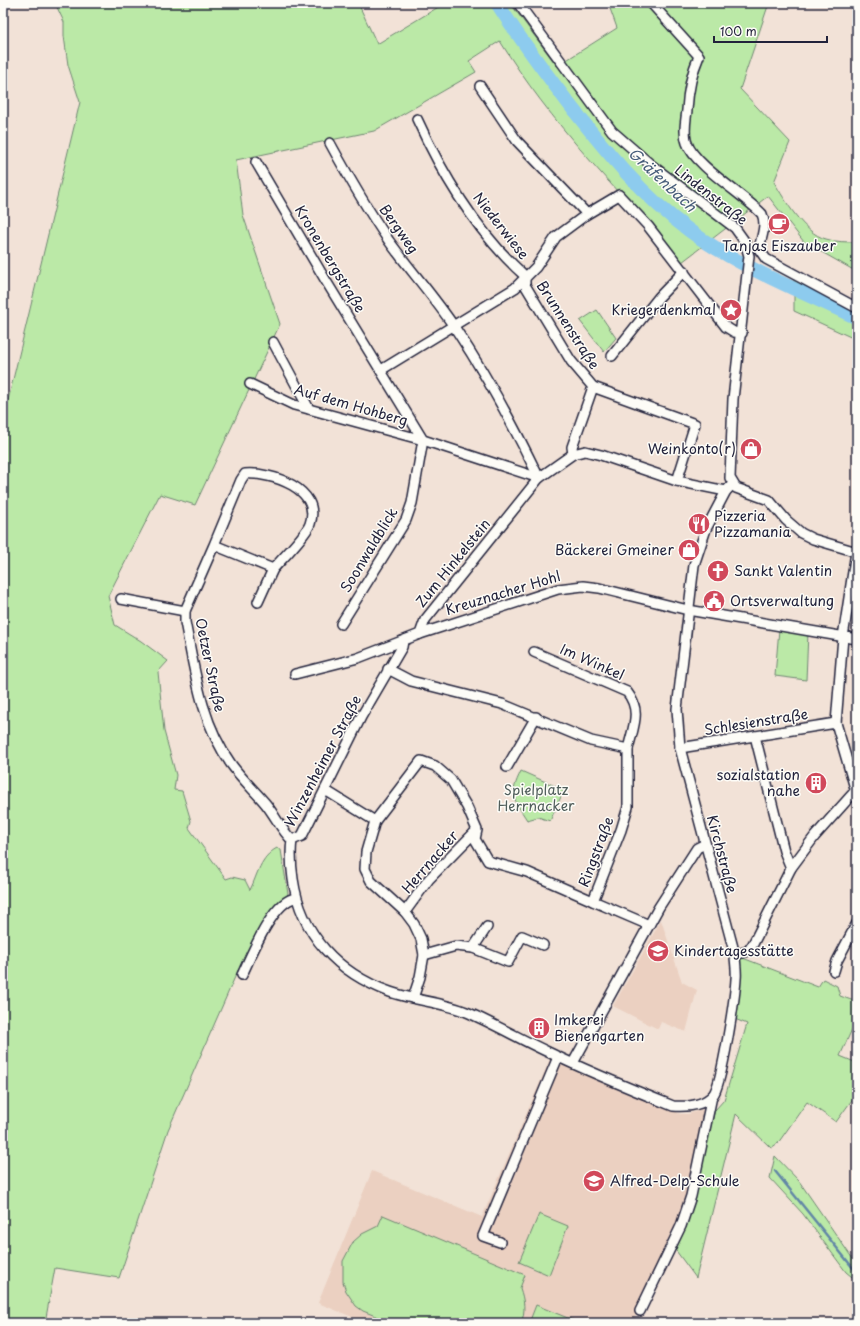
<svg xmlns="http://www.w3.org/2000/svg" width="860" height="1326" viewBox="0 0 860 1326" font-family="'Playpen Sans',sans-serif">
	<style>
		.built { fill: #ebd0c1 }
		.green { fill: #bbe9a7; stroke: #6e8671 }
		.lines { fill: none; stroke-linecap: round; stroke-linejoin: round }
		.stream { stroke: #6287a6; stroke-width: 2.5 }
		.river { stroke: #8dcbee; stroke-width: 14 }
		.minor-casing { stroke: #22223b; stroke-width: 12 }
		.minor { stroke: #fdfcf7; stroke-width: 9 }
		.labels { text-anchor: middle; stroke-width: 3; stroke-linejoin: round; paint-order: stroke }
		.street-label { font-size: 14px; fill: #22223b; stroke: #fdfcf7 }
		.poi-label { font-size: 14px; fill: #22223b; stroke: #fdfcf7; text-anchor: start }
		.park-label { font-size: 14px; fill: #505e5b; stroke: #fdfcf7 }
		.water-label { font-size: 15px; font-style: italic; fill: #475d7a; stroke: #fdfcf7 }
	</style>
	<rect width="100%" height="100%" fill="#f2e2d7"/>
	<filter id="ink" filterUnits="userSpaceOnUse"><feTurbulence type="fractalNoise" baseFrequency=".025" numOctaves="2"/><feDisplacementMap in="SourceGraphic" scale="8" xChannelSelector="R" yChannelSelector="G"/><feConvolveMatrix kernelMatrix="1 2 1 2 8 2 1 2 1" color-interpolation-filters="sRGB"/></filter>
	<g filter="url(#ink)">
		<!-- built -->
		<g class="built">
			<polygon points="661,920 682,982 697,990 686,1032 661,1022 658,1029 613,1006"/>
			<polygon points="550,1059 680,1114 688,1114 704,1109 705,1110 688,1199 680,1223 632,1323 367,1323 318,1303 372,1171 482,1217"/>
		</g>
		<!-- green -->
		<g class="green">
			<path d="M55,3H358L377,44L445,3H510L557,66L617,28L608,3H769L740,89L790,142L774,182C785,200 803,233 826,239C835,242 847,242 857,242V272L804,242L768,196L682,262C618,191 550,123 500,41L469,61L476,72L374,131L236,160L243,215L280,324L195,505L160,494L108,596L115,625L141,641L168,661L158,672L164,731L176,775L174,790L182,791L191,821L189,828L226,879L232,877L245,880L250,890C258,874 260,857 277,848L281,850L288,894L239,970H238L168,1130L119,1278L55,1268L45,1323H3V421L80,102L68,65L64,36V22Z"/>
			<polygon points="794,280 857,312 857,340 794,311"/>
			<polygon points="597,310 616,338 604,352 580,321"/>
			<polygon points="779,629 808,633 806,680 775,676"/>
			<path d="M521,771L564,790L550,821L538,817L527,820C513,798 509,796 521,771Z"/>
			<polygon points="735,955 818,987 823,979 837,986 840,996 857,1002 857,1018 840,1056 857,1063 857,1093 836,1122 807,1102 778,1143 771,1148 736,1114 696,1278 674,1248 686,1224 715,1110 724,1100 747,1024 730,1017"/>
			<polygon points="775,1156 799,1181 857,1265 857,1281 846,1272 803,1214 770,1178"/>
			<polygon points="539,1214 568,1226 549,1275 519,1262"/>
			<path d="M383,1215L525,1275L520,1288C524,1300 526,1311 521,1323H393L363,1311L356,1306L346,1291L343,1282V1261L353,1242L362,1234L378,1226Z"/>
			<polygon points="536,1305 580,1323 529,1323"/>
		</g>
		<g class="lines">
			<!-- stream -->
			<polyline class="stream" points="775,1171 857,1273"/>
			<!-- river -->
			<path class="river" d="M497,3C519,38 544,71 569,104C605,150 643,197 690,231C741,268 801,291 857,318"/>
			<!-- minor casing -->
			<g class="minor-casing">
				<g id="minor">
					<polyline points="518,3 612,131 650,164 735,228 745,242 749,256 733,399 730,478 736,488 769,500 786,520 801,533 813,539 857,552"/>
					<path d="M651,3L699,56C692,72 688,92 687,110C686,120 683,133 687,143C694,165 744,195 762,214C767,225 761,238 759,249"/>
					<polyline points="480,86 517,141 587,214"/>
					<path d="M417,119C443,176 478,234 525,276"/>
					<path d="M330,143C348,176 367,209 389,241C410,270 435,298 455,328C487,376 514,426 539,478"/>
					<polyline points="256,162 326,281 423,440 539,478"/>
					<polyline points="759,249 766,259 857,308"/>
					<polyline points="525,276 525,285 571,361 593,387 695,424 677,481"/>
					<polyline points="273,342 309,409"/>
					<polyline points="612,356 659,297 684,271"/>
					<polyline points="381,370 515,288 536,267 556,237 587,214 619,195 648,226 726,327 734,332 742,333"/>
					<polyline points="250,384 294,405 423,440 412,503 406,520 341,624"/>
					<polyline points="573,454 572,447 593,387"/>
					<path d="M214,545L241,480L245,474C272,472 322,489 310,524C306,535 282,559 273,569L214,545L185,611V622C195,672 201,722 231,764C241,778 254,790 265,803C275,815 281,830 292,840"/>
					<polyline points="856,552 843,637 836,723 857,795"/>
					<polyline points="121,599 185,611"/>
					<polyline points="258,602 273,569"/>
					<polyline points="420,634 558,589 583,586 599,588 688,610 857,639"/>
					<path d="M534,652L627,692C642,711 633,727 628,749"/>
					<polyline points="388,669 411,681 502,704 591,741 628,749 628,807 621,830 593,901 649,925"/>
					<polyline points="295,674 358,658 420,634 425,620 539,478 573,454 585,451 601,455 677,481 726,491"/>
					<polyline points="755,736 784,851 791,868"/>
					<polyline points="680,748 836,723"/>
					<polyline points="507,767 536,717"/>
					<polyline points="325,790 375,821"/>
					<path d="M292,840C290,854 291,865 293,879C301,935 338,973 390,992C416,1001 444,1002 469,1013C496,1025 522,1040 548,1052C589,1072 631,1089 673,1106C687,1107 703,1106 713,1095C722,1085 735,996 736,979C737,971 735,962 735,955L680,748L677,709L694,565L706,529L726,491L733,484"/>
					<polyline points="292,840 302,836 361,717 402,647 403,641"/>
					<polyline points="405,912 429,879 476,831"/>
					<polyline points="473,948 487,927"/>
					<polyline points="424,955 456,946 473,948 508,962 522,936 543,945"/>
					<polyline points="735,955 748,951 753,944 791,868 815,836 857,789"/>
					<polyline points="834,971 837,961 857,923"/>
					<path d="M242,975C251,956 273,900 296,898"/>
					<polyline points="413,998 420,977 424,955 421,939 414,924 405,912 371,881 365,869 366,852 375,821 421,761 435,766 451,780 467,807 477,830 475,839 488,861 527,872 593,901"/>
					<polyline points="573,1063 659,907 697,848 705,844"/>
					<polyline points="500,1242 483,1236 558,1057"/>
					<polyline points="640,1311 681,1226 691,1196 712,1096"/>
				</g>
			</g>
			<!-- minor -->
			<use href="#minor" class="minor"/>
		</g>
	</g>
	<!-- icons -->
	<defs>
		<g id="cafe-disc" transform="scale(1.15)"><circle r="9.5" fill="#d1495b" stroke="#fdfcf7"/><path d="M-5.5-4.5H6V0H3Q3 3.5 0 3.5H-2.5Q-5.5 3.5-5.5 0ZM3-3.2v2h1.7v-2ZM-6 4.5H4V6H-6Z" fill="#fff"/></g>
		<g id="sight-disc" transform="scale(1.15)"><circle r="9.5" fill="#d1495b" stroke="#fdfcf7"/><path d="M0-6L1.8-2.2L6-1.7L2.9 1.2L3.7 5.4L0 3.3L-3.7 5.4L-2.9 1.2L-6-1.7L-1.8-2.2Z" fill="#fff"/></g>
		<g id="shop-disc" transform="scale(1.15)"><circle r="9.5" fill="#d1495b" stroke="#fdfcf7"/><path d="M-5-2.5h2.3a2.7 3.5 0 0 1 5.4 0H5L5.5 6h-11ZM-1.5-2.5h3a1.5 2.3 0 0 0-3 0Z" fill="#fff"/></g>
		<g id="restaurant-disc" transform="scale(1.15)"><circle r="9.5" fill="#d1495b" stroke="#fdfcf7"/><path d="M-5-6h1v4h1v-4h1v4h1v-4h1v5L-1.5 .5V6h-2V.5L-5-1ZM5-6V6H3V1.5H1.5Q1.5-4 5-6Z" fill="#fff"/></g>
		<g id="church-disc" transform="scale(1.15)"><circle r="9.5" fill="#d1495b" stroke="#fdfcf7"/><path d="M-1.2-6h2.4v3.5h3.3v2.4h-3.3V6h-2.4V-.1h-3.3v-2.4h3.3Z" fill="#fff"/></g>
		<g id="civic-disc" transform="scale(1.15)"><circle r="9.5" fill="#d1495b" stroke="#fdfcf7"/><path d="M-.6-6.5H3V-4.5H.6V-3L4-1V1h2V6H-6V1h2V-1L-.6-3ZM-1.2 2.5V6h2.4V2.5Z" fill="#fff"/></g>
		<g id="building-disc" transform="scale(1.15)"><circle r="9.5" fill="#d1495b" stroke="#fdfcf7"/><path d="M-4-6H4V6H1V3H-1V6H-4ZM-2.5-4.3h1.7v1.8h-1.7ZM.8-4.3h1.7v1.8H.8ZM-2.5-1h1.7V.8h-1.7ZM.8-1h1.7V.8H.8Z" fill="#fff"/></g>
		<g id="school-disc" transform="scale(1.15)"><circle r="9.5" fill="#d1495b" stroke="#fdfcf7"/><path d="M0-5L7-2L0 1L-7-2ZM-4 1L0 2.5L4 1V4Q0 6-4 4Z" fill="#fff"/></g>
	</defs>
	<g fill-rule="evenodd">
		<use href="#cafe-disc" x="779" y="224"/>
		<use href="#sight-disc" x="731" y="310"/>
		<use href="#shop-disc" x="751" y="449"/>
		<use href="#restaurant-disc" x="699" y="524"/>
		<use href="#shop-disc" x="689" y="550"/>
		<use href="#church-disc" x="718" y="571"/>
		<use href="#civic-disc" x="714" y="601"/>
		<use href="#building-disc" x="816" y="783"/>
		<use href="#school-disc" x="658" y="951"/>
		<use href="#building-disc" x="539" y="1028"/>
		<use href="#school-disc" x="594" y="1181"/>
	</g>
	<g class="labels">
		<!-- street labels -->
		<g class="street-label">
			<text transform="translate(711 195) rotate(38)" y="5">Lindenstraße</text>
			<text transform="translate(501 226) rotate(52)" y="5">Niederwiese</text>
			<text transform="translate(399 229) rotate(55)" y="5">Bergweg</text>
			<text transform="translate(330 259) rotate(59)" y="5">Kronenbergstraße</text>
			<text transform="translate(568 325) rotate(57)" y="5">Brunnenstraße</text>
			<text transform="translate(351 405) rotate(16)" y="5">Auf dem Hohberg</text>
			<text transform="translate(369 550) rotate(-59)" y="5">Soonwaldblick</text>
			<text transform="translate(453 563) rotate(-51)" y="5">Zum Hinkelstein</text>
			<text transform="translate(503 593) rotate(-17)" y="5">Kreuznacher Hohl</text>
			<text transform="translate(592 662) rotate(24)" y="5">Im Winkel</text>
			<text transform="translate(210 665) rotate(78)" y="5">Oetzer Straße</text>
			<text transform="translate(756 722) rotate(-9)" y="5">Schlesienstraße</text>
			<text transform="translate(323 761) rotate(-62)" y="5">Winzenheimer Straße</text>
			<text transform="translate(596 852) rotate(-69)" y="5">Ringstraße</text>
			<text transform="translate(722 854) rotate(75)" y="5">Kirchstraße</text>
			<text transform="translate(430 862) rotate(-49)" y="5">Herrnacker</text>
		</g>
		<!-- poi labels -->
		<g class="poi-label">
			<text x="779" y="251" text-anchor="middle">Tanjas Eiszauber</text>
			<text x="716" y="315" text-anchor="end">Kriegerdenkmal</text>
			<text x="736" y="454" text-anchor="end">Weinkonto(r)</text>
			<text x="714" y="521">Pizzeria<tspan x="714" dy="16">Pizzamania</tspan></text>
			<text x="674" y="555" text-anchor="end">Bäckerei Gmeiner</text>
			<text x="734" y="576">Sankt Valentin</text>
			<text x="730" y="606">Ortsverwaltung</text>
			<text x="800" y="780" text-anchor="end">sozialstation<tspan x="800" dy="16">nahe</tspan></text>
			<text x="674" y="956">Kindertagesstätte</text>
			<text x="554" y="1025">Imkerei<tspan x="554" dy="16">Bienengarten</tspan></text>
			<text x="610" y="1186">Alfred-Delp-Schule</text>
		</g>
		<!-- park labels -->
		<g class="park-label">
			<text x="536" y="795">Spielplatz<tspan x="536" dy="16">Herrnacker</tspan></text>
		</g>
		<!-- water labels -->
		<g class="water-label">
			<text transform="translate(662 180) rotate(43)" y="5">Gräfenbach</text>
		</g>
	</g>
	<!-- margin -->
	<rect width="860" height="1326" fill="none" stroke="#fdfcf7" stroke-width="16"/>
	<rect x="8" y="8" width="844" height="1310" fill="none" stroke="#22223b" stroke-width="1.5" filter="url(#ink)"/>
	<!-- scale -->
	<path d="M714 36v6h113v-6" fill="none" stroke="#22223b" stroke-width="2"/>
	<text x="720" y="36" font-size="12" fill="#22223b" stroke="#fdfcf7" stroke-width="3" paint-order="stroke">100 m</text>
</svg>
